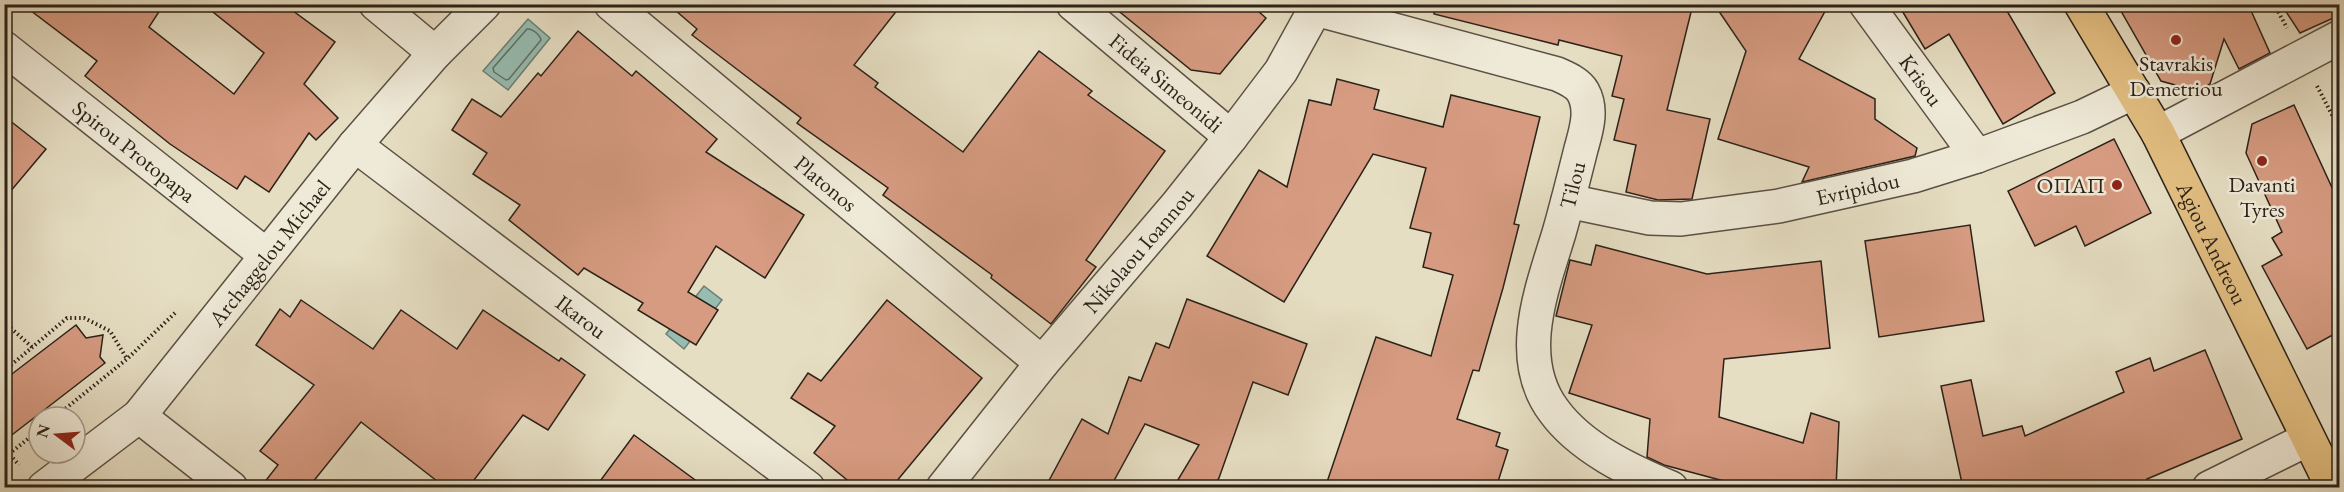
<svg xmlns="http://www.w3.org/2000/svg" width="2344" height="492" viewBox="0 0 2344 492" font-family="'EB Garamond',serif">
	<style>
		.water { fill: #97bcb0; stroke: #6c7e74; stroke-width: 1.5 }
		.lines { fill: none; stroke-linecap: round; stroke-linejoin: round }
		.shore { stroke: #616f64; stroke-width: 1.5 }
		.building { fill: #d69b81; stroke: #2b2219; stroke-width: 1.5 }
		.minor-casing { stroke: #5a5144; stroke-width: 36 }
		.tertiary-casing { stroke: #5a5144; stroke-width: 36 }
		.primary-casing { stroke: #2b2219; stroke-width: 36 }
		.path { stroke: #2b2219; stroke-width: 4; stroke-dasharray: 1.5 3; stroke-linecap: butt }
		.minor { stroke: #efead8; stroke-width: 33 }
		.tertiary { stroke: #efead8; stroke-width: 33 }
		.primary { stroke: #e3bf82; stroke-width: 33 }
		.poi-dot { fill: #8f2418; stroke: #efead8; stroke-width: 2 }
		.labels { text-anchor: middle; stroke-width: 5; stroke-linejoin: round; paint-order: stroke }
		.poi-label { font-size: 22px; fill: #2b2219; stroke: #efead8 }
		.street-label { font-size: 22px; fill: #2b2219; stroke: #efead8 }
	</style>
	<rect width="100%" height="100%" fill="#e6dec3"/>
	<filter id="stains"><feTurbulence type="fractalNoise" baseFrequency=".00333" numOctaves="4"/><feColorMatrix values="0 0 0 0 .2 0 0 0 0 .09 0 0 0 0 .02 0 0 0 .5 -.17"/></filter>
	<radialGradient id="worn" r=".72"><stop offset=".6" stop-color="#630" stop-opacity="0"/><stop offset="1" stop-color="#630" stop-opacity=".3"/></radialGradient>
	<!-- water -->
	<g class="water">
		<polygon points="528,19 550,38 508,90 483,71"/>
		<polygon points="704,286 722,300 684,349 666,334"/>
	</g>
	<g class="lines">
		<!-- shore -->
		<path class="shore" d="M527,29C532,28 540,35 541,40L509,79L506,80L494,72L493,68Z"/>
	</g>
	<!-- building -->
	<g class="building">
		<polygon points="22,4 164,4 149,27 234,94 264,53 203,4 285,5 335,42 304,84 338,118 316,140 309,133 269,192 245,176 237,189 170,144 85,76 97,61"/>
		<polygon points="668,4 902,4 854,65 878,83 875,87 963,152 1039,51 1092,91 1088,95 1165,151 1086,260 1096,267 1051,324 991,278 992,275 883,195 888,188 797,123 801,118 692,35 697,29"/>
		<polygon points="1110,4 1250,4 1266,18 1220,74 1191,70"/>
		<polygon points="1435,4 1693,4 1667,110 1710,119 1692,199 1658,200 1626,192 1636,145 1614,140 1624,99 1612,96 1622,56 1559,40 1558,45 1434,14"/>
		<polygon points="1714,4 1829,4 1799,59 1875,99 1875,119 1917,148 1915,156 1802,182 1809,167 1718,139 1746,51"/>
		<polygon points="1898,4 2003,4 2055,93 2003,124 1949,34 1925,49"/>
		<polygon points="2117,4 2248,4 2270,53 2239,69 2224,39 2210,84 2197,91 2161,81"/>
		<polygon points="2281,4 2340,4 2340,15 2300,33"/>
		<polygon points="578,31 632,76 636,71 717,139 706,152 804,215 765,278 716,246 688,292 718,310 696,345 638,310 643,303 584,268 578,275 509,220 520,205 473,174 487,153 452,130 472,99 501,117 538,73 541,76"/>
		<polygon points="1337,79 1379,90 1374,109 1443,127 1451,95 1540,117 1514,224 1519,225 1503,288 1479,371 1473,370 1457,419 1500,433 1496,446 1508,450 1496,488 1325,488 1376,337 1431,356 1453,275 1423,267 1431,233 1410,228 1426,168 1373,154 1284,302 1207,256 1259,170 1287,187 1309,100 1331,105"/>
		<polygon points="2294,105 2340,205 2340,331 2307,349 2262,266 2282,255 2272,238 2282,232 2246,153 2252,124"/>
		<polygon points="4,116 46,149 4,199"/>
		<polygon points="2114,139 2151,213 2085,246 2076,226 2035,246 2008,191"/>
		<polygon points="1970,225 1984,321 1879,337 1865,241"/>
		<polygon points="1596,245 1707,274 1821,261 1830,348 1724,359 1719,417 1803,443 1811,413 1839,422 1836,488 1750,488 1664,465 1647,457 1650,419 1569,393 1592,325 1556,316 1570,260 1591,265"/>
		<polygon points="1187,299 1307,344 1288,395 1253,382 1219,478 1213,488 1173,488 1199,445 1145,424 1110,488 1045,488 1082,419 1108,434 1129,377 1141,381 1156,343 1169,348"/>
		<polygon points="301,300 373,349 401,310 457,349 483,310 559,361 561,358 585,375 548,430 523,415 468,488 446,488 361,422 308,488 260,488 278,465 260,451 314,385 256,345 280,309 290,317"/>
		<polygon points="887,300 982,378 891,488 857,488 814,453 835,426 791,398 808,373 821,381"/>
		<polygon points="76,325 86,338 103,335 100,357 105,363 4,441 4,380"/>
		<polygon points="2205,350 2242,439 2147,479 2151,488 1963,488 1941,386 1971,380 1983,436 2022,426 2025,436 2124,392 2116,372 2150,358 2154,371"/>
		<polygon points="634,435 706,488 595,488"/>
	</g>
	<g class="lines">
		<!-- minor casing -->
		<g class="minor-casing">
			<g id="minor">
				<polyline points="376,4 435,53"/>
				<path id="s1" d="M611,4L1042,363"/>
				<path id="s2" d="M1073,4L1231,137"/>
				<path id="s3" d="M1866,4L1977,156"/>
				<path d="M1316,9L1557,74C1566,78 1578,83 1583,92C1593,110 1586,131 1581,149C1574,177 1567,205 1559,233C1542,289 1514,358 1554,411C1581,448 1630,471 1671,488"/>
				<path id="s4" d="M4,48L266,255"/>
				<polyline points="2158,133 2340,37"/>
				<path id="s5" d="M355,145L808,488"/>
				<path id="s6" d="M1568,201L1650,218L1681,219L1779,206L1913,176L1977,156L2082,117L2134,92"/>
				<polyline points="139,416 231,488"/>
				<polyline points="2209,488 2308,439"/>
			</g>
		</g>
		<!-- tertiary casing -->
		<g class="tertiary-casing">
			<g id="tertiary">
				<path id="s7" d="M44,488L139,416L355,145L435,53L484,4"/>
				<path id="s8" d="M943,488L1042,363L1177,205L1231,137L1281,71L1318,4"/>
			</g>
		</g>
		<!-- primary casing -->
		<g class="primary-casing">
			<g id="primary">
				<path id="s9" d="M2081,4L2158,133L2333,488"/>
			</g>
		</g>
		<!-- path -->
		<g class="path">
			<polyline points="2274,4 2287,28"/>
			<polyline points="2317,86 2340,130"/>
			<polyline points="4,322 32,347"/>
			<polyline points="4,371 67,318 84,318 110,331 127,359"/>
			<polyline points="55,417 127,359 175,313"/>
			<polyline points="4,448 19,465"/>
			<polyline points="9,454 39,430"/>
		</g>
		<!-- minor -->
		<use href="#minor" class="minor"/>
		<!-- tertiary -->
		<use href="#tertiary" class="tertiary"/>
		<!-- primary -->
		<use href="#primary" class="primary"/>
	</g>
	<!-- markers -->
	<g class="poi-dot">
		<circle cx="2176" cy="40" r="6"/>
		<circle cx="2262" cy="161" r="6"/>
		<circle cx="2117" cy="185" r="6"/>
	</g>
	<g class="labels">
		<!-- poi labels -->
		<g class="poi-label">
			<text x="2176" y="71">Stavrakis<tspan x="2176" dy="25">Demetriou</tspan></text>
			<text x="2262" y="192">Davanti<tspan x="2262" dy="25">Tyres</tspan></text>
			<text x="2105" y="193" text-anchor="end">ΟΠΑΠ</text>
		</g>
		<!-- street labels -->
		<g class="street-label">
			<text dy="8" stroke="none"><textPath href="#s3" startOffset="94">Krisou</textPath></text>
			<text dy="8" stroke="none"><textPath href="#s2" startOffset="122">Fideia Simeonidi</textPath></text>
			<text dy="8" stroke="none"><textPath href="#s4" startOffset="166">Spirou Protopapa</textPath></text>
			<text dy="8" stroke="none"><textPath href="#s1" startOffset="280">Platonos</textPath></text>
			<text transform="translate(1572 185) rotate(-76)" y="8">Tilou</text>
			<text dy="8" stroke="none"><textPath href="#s6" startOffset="294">Evripidou</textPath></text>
			<text dy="8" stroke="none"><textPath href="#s9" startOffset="273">Agiou Andreou</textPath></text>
			<text dy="8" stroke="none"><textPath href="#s8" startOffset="308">Nikolaou Ioannou</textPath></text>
			<text dy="8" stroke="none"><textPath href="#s7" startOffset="328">Archaggelou Michael</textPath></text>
			<text dy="8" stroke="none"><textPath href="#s5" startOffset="284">Ikarou</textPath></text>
		</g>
	</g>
	<!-- margin -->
	<rect width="2344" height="492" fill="none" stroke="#e6dec3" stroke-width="24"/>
	<rect x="6" y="6" width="2332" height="480" fill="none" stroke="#2b2219" stroke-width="3"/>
	<rect x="12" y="12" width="2320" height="468" fill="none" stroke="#2b2219" stroke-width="1.5"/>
	<!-- north arrow -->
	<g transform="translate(57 435) rotate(286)"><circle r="28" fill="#efead8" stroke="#a19a8c" stroke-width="1.5"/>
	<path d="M0-4.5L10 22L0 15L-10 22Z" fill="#8f2418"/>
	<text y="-9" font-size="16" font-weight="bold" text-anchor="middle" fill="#2b2219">N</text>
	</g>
	<rect width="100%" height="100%" filter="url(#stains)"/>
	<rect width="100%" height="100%" fill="url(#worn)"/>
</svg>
